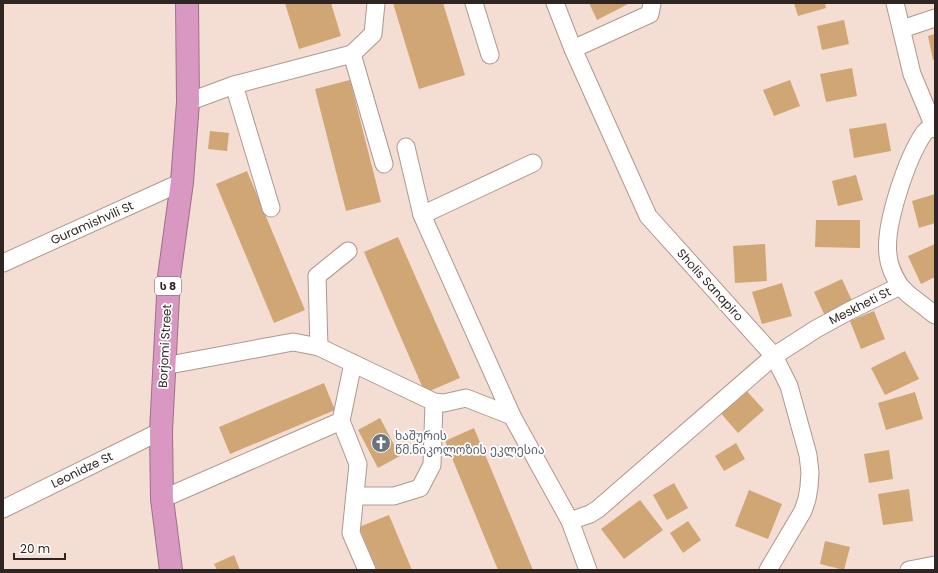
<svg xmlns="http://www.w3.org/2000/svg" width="938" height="573" viewBox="0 0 938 573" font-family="Poppins,'Noto Sans Georgian',sans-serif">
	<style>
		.building { fill: #d0a774 }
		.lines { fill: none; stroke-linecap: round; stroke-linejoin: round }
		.minor-casing { stroke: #ae988f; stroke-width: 19 }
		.highway-casing { stroke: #9d708a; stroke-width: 24 }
		.minor { stroke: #fff; stroke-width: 17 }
		.highway { stroke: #d898c1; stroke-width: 22 }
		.labels { text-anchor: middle; stroke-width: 3.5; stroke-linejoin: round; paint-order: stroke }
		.shield { fill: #fff; stroke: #6d6765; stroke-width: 1 }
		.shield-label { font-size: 11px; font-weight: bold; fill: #2f2623 }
		.street-label { font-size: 12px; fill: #2f2623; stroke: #fff }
		.worship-label { font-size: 12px; fill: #5b616d; stroke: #fff; text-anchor: start }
	</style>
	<rect width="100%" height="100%" fill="#f4ddd3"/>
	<!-- building -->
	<g class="building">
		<polygon points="285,3 331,3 341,36 299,49"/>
		<polygon points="393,3 443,3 465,75 419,89"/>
		<polygon points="589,3 630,3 597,20"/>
		<polygon points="794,3 825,3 826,8 798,16"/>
		<polygon points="844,20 849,44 822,50 817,26"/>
		<polygon points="935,34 935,59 933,60 928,36"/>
		<polygon points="852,68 857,96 826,102 820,74"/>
		<polygon points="350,80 381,202 346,211 315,89"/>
		<polygon points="790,80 800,106 774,116 763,90"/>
		<polygon points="886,123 891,151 854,158 849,129"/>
		<polygon points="210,131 229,133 227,151 208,149"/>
		<polygon points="247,171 305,310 274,323 216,184"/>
		<polygon points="856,175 863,200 838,206 832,181"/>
		<polygon points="935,194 935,223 919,228 912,201"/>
		<polygon points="816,220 860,220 860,248 815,247"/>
		<polygon points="398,237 460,378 425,393 364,252"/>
		<polygon points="765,244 767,281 735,283 733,246"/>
		<polygon points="935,244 935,277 921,284 908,256"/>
		<polygon points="842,279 853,303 825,316 814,292"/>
		<polygon points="782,283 792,316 762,324 752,292"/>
		<polygon points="874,311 885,339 861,349 850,321"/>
		<polygon points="905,351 919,379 885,395 871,368"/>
		<polygon points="324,383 335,410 230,454 219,427"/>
		<polygon points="744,388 764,410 738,433 719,411"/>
		<polygon points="915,392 923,419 886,430 878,403"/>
		<polygon points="380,418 400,456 378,468 358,430"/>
		<polygon points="474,428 533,570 498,570 445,441"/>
		<polygon points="736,443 745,459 724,471 715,456"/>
		<polygon points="889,450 893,479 869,483 864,454"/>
		<polygon points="674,483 688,508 667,520 653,495"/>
		<polygon points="909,489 913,521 883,525 878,494"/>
		<polygon points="749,490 782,504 768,539 735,526"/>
		<polygon points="640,500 663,530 624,559 601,529"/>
		<polygon points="389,515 412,570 377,570 359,527"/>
		<polygon points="688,521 701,540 683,553 670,533"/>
		<polygon points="825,541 850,547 844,570 820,564"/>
		<polygon points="234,555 240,570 217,570 214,564"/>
	</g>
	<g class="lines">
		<!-- minor casing -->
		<g class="minor-casing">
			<g id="minor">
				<polyline points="474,3 490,55"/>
				<polyline points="555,3 573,49 648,216 774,356 789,386 808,455 810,472 809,487 807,499 803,511 768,570"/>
				<polyline points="895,3 912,74 935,129"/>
				<polyline points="902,29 935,18"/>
				<polyline points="573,49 650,14 652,3"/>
				<polyline points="352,54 373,34 376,3"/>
				<polyline points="234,85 271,208"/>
				<polyline points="188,102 234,85 352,54 384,164"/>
				<polyline points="406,147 422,215 512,416"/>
				<polyline points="422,215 533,163"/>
				<polyline points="3,263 182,182"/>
				<polyline points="900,286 908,294 935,315"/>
				<polyline points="319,347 317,276 348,251"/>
				<polyline points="353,363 341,421 358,464 351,533 367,570"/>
				<path d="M164,366L293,342L319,347L434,402L444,403L466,398L512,416L570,521L590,514L598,509L774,356L816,329L849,311L900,286C894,276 889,267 888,255C884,225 907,158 924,133C927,130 930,127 933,125"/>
				<polyline points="355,496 394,496 420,488 432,465 434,402"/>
				<polyline points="162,499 341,421"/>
				<polyline points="3,509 161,431"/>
				<polyline points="570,521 588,570"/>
				<polyline points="909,570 935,565"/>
			</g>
		</g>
		<!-- highway casing -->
		<g class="highway-casing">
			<polyline id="highway" points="171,570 162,499 161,431 169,277 182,182 188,102 187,3"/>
		</g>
		<!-- minor -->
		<use href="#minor" class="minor"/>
		<!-- highway -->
		<use href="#highway" class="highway"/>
	</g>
	<!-- icons -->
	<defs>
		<g id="church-disc" transform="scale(1)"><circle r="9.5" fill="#6b7280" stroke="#fff"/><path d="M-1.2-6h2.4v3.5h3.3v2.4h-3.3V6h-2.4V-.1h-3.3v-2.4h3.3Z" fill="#fff"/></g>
	</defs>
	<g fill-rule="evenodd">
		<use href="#church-disc" x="381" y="443"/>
	</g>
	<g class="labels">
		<!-- shield labels -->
		<rect class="shield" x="155" y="277" width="26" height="18" rx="3"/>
		<g class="shield-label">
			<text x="168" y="290">ს 8</text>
		</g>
		<!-- street labels -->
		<g class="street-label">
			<text transform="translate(92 223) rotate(-24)" y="4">Guramishvili St</text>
			<text transform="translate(710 285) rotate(48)" y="4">Sholis Sanapiro</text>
			<text transform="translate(860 306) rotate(-27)" y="4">Meskheti St</text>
			<text transform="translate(165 346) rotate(-87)" y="4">Borjomi Street</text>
			<text transform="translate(82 470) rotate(-26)" y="4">Leonidze St</text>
		</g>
		<!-- worship labels -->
		<g class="worship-label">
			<text x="395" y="440">ხაშურის<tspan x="395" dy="14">წმ.ნიკოლოზის ეკლესია</tspan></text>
		</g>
	</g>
	<!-- border -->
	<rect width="938" height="573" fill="none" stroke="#2f2623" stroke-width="8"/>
	<!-- scale -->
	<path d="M14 553v6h51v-6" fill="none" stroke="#2f2623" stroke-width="2"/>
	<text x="20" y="553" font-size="12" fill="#2f2623" stroke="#ffffff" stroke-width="3" paint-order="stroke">20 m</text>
</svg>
